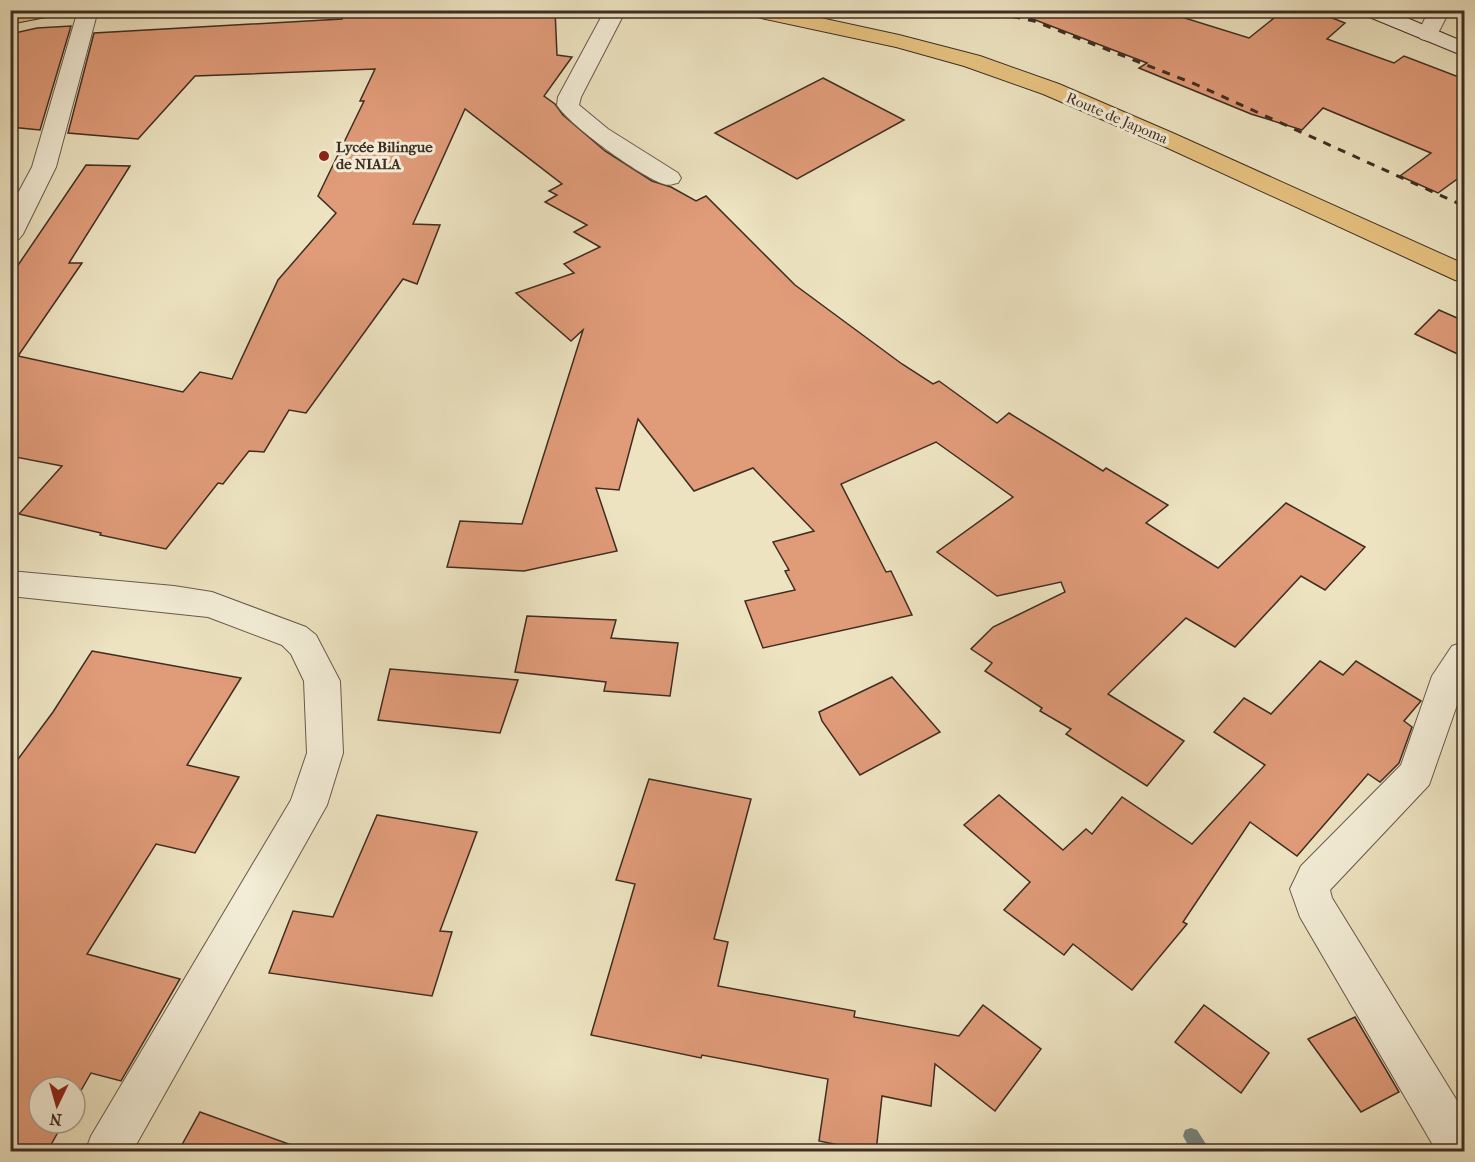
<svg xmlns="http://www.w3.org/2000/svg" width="1475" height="1162" viewBox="0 0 1475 1162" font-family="'IM FELL French Canon',serif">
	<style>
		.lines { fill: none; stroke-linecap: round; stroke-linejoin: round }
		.stream { fill: #77837e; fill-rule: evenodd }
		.building { fill: #e09b79; stroke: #3f2d22; stroke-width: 1.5 }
		.minor-casing { stroke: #6a5a4a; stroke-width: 2 }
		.secondary-casing { stroke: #3f2d22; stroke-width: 2 }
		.primary-casing { stroke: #3f2d22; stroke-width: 2 }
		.minor { fill: #f3edd7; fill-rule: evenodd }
		.secondary { fill: #f3edd7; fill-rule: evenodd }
		.primary { fill: #e6c280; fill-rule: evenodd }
		.rail { stroke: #3f2d22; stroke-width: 3; stroke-dasharray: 8 8; stroke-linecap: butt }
		.poi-dot { fill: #8f2418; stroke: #f3edd7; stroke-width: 2 }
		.labels { text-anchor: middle; stroke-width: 6; stroke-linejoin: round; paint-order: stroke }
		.far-street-label { font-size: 15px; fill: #3f2d22; stroke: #f3edd7 }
		.far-poi-label { font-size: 15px; font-weight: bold; fill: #3f2d22; stroke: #f3edd7; text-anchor: start }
	</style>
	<rect width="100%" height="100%" fill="#ede3c1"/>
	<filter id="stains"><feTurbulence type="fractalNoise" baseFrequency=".00333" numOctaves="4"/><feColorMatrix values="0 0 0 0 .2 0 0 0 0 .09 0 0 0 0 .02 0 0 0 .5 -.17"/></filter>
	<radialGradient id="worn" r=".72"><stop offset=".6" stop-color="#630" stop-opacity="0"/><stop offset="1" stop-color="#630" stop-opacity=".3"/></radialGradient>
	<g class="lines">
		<!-- stream -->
		<polygon class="stream" points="1191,1128 1197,1130 1211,1152 1192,1152 1183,1136 1185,1130"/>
	</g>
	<!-- building -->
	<g class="building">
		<polygon points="344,10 555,10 557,55 572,57 544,96 555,104 563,115 605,151 652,181 671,187 696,201 706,196 795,285 902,364 933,384 939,381 997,423 1009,413 1103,471 1106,468 1168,505 1146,523 1218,568 1286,503 1365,547 1325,590 1301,576 1235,647 1186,618 1108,694 1184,741 1147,786 1066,734 1071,729 1040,711 1042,708 985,671 992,663 971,649 993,627 1065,592 1061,582 997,596 937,552 1013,497 936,442 841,484 886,572 891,571 912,615 763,648 745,601 795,590 785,571 789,570 773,542 814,531 753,468 694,491 638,419 619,490 596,488 617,551 524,571 447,567 460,521 522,524 583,330 571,341 516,293 574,273 564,264 600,247 574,232 587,225 545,202 557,195 549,191 562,184 465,109 413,224 440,225 417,284 403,279 306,413 289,410 264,452 249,451 223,484 218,483 166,549 100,535 101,533 19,514 62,466 10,456 10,277 86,165 130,166 69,263 82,263 18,356 183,392 200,372 232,379 278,280 336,213 318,196 364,101 360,101 375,69 195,76 138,139 68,133 94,33 342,19"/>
		<polygon points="1017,10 1159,10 1249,38 1284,10 1312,10 1345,23 1327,39 1394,63 1404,56 1464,79 1464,174 1438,193 1400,176 1431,153 1323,108 1302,130 1251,114 1139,68 1147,63 1017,13"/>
		<polygon points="71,26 40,130 10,127 10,34 37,28"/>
		<polygon points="823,78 904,120 797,179 715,133"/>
		<polygon points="1439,310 1464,321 1464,357 1415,334"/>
		<polygon points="527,616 616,620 611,638 678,643 670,696 604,691 606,682 515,672"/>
		<polygon points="92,651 241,678 187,765 239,777 195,853 156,844 87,954 180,979 121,1081 91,1073 75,1101 75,1087 39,1087 39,1123 63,1123 47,1152 10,1152 10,770 53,712"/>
		<polygon points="1320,661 1343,675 1356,661 1421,701 1404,721 1412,727 1399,763 1380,782 1368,774 1297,856 1250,822 1183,922 1187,924 1132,990 1073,944 1064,955 1004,910 1030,882 964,825 999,795 1063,850 1086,829 1092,834 1122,797 1192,844 1265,765 1214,732 1244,698 1271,714"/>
		<polygon points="390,669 518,680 500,733 378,720"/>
		<polygon points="892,677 940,732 860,775 822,721 819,712"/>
		<polygon points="649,779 751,799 714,939 728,942 718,986 855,1011 854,1017 959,1036 983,1005 1041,1049 995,1111 935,1064 931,1106 882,1096 876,1152 872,1152 819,1141 828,1079 702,1055 701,1058 591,1035 635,884 616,880"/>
		<polygon points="377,815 477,832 440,931 452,932 432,996 269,973 293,911 333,917"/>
		<polygon points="1204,1005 1269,1053 1241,1093 1175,1042"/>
		<polygon points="1355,1017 1399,1092 1361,1112 1308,1039"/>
		<polygon points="200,1112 297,1147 296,1152 178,1152"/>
	</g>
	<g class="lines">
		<!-- minor casing -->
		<g class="minor-casing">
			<g id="minor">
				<polygon points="78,10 98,10 56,167 23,234 19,239 10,242 10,208 32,167"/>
				<path d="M605,10H626L581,97L579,105L608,129L678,173L681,178L678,183C672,184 669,186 664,184C641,177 569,125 557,105L558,97Z"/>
				<polygon points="1429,10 1450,10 1435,39 1428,41 1421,39 1417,35"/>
				<polygon points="10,571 174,586 212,592 306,627 316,635 340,681 343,753 327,805 132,1152 85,1152 91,1136 291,800 307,753 304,681 291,654 282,645 208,617 10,596"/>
				<polygon points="1464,642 1464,685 1429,785 1330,890 1332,898 1464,1112 1464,1152 1437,1152 1300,917 1290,889 1301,866 1401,765 1432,676 1452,646"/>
			</g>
		</g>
		<!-- secondary casing -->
		<g class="secondary-casing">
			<polygon id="secondary" points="1359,10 1388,10 1464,42 1464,56 1362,14"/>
		</g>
		<!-- primary casing -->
		<g class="primary-casing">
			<g id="primary">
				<polygon points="17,10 64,10 61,14 10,24 10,12"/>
				<polygon points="742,10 784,10 899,35 980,56 1059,84 1175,134 1464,264 1464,282 1455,280 1159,144 1043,94 964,66 896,47 752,16 745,14"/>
			</g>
		</g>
		<!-- minor -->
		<use href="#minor" class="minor"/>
		<!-- secondary -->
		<use href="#secondary" class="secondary"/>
		<!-- primary -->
		<use href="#primary" class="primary"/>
		<!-- rail -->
		<polyline class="rail" points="981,10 1034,21 1195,84 1464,206"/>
	</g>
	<!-- markers -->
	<circle class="poi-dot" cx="324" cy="156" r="6"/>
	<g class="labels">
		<!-- far-street labels -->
		<g class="far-street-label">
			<text transform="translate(1117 118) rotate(23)" y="5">Route de Japoma</text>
		</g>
		<!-- far-poi labels -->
		<g class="far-poi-label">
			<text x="336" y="152">Lycée Bilingue<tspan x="336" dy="17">de NIALA</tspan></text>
		</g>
	</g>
	<!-- margin -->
	<rect width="1475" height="1162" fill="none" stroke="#ede3c1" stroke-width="36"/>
	<rect x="12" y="12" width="1451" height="1138" fill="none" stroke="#3f2d22" stroke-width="3"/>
	<rect x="18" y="18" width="1439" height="1126" fill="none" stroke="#3f2d22" stroke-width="1.5"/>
	<!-- north arrow -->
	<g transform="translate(57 1105) rotate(185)"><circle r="28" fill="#f3edd7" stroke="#aba08f" stroke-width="1.5"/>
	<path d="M0-4.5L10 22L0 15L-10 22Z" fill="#8f2418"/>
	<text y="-9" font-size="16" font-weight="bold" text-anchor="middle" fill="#3f2d22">N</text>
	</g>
	<rect width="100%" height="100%" filter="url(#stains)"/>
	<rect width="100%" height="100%" fill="url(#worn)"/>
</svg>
